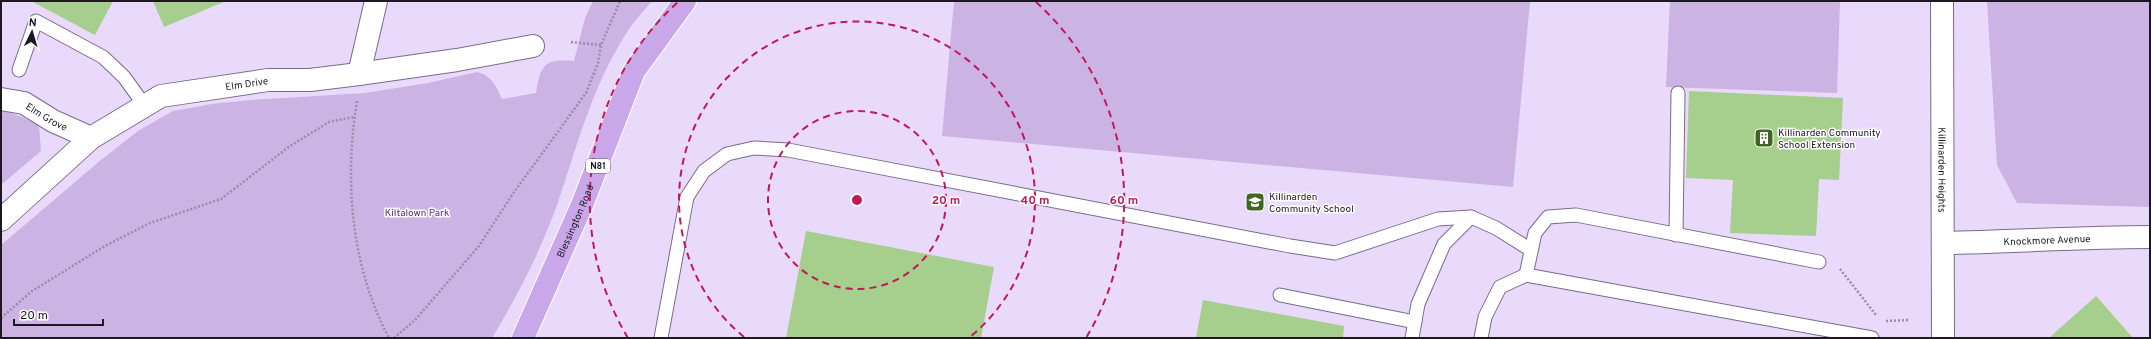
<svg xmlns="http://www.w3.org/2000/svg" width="2151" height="339" viewBox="0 0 2151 339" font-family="Overpass,sans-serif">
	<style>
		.green { fill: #cbb3e4 }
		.building { fill: #a6ce8c }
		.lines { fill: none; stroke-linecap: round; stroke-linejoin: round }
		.service-casing { stroke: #7a6b8a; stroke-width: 15 }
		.minor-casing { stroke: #7a6b8a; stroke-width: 24 }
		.tertiary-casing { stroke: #7a6b8a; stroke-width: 24 }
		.primary-casing { stroke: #fff; stroke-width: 24 }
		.path { stroke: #998da6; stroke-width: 2.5; stroke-dasharray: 2 2; stroke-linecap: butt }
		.service { stroke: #fff; stroke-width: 13 }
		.minor { stroke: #fff; stroke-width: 22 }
		.tertiary { stroke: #fff; stroke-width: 22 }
		.primary { stroke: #c9a7e8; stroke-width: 22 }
		.ring { fill: none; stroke: #c2185b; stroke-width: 2; stroke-dasharray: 7 5 }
		.labels { text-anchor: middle; stroke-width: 3; stroke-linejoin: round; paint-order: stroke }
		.shield { fill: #fff; stroke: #615d65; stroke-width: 1 }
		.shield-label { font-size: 9px; font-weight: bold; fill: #1d1723 }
		.street-label { font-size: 10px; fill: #1d1723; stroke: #fff }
		.poi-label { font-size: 10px; fill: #1d1723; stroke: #fff; text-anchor: start }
		.park-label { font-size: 10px; fill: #572c7a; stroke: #fff }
		.centre { fill: #c2185b; stroke: #fff; stroke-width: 2 }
		.ring-label { font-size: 12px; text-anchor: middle; font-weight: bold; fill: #c2185b; stroke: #fff; stroke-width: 3; stroke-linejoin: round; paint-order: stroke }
	</style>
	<rect width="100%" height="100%" fill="#e9d9fb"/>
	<!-- green -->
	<g class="green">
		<path d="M593,1H652C643,12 633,22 626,34C592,86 577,147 557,205C540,252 518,295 492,338H1V245L101,160L138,131L173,111L212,104L250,100L365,93L428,83L477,72C492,76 496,86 502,99L536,93C541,64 544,59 574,61L585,18Z"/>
		<polygon points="954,1 1530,1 1513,187 942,136"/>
		<polygon points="1670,1 1840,1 1837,93 1666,87"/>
		<polygon points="1987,1 2150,1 2150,207 2017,203 1997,165"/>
		<polygon points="1,109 24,118 39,126 41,151 1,185"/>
	</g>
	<!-- building -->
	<g class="building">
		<polygon points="31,1 113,1 95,35"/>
		<polygon points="153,1 226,1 164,27"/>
		<polygon points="1689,91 1843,98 1839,180 1819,179 1816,236 1730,233 1733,180 1686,178"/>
		<polygon points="806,231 994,267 981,338 786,338"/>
		<polygon points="2096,296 2133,338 2049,338"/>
		<polygon points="1203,300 1344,326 1343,338 1196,338"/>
	</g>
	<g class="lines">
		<!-- service casing -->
		<g class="service-casing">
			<g id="service">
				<polyline points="19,70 36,21 103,57 124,77 145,106"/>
				<polyline points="1676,235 1678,93"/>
				<polyline points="1526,275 1535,233 1548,217 1576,215 1819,262"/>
				<polyline points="1280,295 1415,322"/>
				<polyline points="661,338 687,197 704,171 727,154 754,148 788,150 1290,246 1335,253 1438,219 1471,217 1496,228 1531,250"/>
				<polyline points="1412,338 1418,304 1444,244 1471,217"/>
				<polyline points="1481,338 1485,317 1500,287 1526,275 1872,338"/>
			</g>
		</g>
		<!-- minor casing -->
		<g class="minor-casing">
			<g id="minor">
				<polyline points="359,74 376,1"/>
				<path id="s1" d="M1,99L24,103L53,121L91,138"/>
				<path id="s2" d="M1,220L91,138L161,96L268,80H310L359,74L457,60L533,46"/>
				<path id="s3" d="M1943,243C2012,242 2081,237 2150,237"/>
			</g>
		</g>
		<!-- tertiary casing -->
		<g class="tertiary-casing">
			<g id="tertiary">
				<path id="s4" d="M1942,1L1943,338"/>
			</g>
		</g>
		<!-- primary casing -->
		<g class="primary-casing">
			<g id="primary">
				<path id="s5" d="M523,338L582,205L634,71L685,1"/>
			</g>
		</g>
		<!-- path -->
		<g class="path">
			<polyline points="571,42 601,45"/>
			<path d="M357,101C344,180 351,267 389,338"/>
			<polyline points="1840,269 1876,315"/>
			<polyline points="1,318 32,291 105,246 150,223 221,199 290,146 329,122 354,117"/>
			<polyline points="1886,321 1910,320"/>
			<polyline points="394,338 415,320 479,246 512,195 586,93 598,63 601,45 620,1"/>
		</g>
		<!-- service -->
		<use href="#service" class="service"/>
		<!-- minor -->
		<use href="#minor" class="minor"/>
		<!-- tertiary -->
		<use href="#tertiary" class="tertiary"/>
		<!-- primary -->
		<use href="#primary" class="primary"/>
	</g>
	<!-- distance rings -->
	<g class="ring">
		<circle cx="857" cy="200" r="89"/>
		<path d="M744 337A178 178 0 1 1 970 337"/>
		<path d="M628 338A267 267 0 0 1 678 2M1036 2A267 267 0 0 1 1086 338"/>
	</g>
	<!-- icons -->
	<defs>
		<g id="building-square" transform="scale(1)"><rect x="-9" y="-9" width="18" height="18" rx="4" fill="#406621" stroke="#fff"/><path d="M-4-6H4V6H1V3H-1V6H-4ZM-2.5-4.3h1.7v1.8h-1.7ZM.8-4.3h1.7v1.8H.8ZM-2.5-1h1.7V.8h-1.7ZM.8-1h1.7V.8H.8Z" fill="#fff"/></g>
		<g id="school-square" transform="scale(1)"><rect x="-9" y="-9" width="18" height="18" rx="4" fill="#406621" stroke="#fff"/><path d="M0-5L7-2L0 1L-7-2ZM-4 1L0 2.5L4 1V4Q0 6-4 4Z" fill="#fff"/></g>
	</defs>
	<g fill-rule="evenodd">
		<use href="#building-square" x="1764" y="138"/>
		<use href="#school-square" x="1255" y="202"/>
	</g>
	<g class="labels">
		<!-- shield labels -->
		<rect class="shield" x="586" y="159" width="24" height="14" rx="3"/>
		<g class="shield-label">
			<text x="598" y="169">N81</text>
		</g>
		<!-- street labels -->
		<g class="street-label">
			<text dy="4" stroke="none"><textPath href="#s2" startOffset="290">Elm Drive</textPath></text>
			<text dy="4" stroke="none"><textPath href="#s1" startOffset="50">Elm Grove</textPath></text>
			<text dy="4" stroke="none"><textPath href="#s4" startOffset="169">Killinarden Heights</textPath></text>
			<text dy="4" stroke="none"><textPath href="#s5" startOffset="128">Blessington Road</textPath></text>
			<text dy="4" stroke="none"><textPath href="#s3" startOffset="104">Knockmore Avenue</textPath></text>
		</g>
		<!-- poi labels -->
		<g class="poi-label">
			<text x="1778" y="136">Killinarden Community<tspan x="1778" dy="12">School Extension</tspan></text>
			<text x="1269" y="200">Killinarden<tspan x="1269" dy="12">Community School</tspan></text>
		</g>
		<!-- park labels -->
		<g class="park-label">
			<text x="417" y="216">Kiltalown Park</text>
		</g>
	</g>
	<circle cx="857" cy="200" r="6" class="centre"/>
	<g class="ring-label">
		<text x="946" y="204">20 m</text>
		<text x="1035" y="204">40 m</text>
		<text x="1124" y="204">60 m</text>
	</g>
	<!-- border -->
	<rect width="2151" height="339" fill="none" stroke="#1d1723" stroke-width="4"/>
	<!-- north arrow -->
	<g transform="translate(32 32) rotate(5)" stroke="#ffffff" stroke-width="3" paint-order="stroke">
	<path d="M0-3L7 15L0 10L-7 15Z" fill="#1d1723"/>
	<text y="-6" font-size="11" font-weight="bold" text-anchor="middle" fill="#1d1723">N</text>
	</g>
	<!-- scale -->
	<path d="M14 319v6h89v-6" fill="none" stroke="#1d1723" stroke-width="2"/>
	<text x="20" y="319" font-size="12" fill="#1d1723" stroke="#ffffff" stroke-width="3" paint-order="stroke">20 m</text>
</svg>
